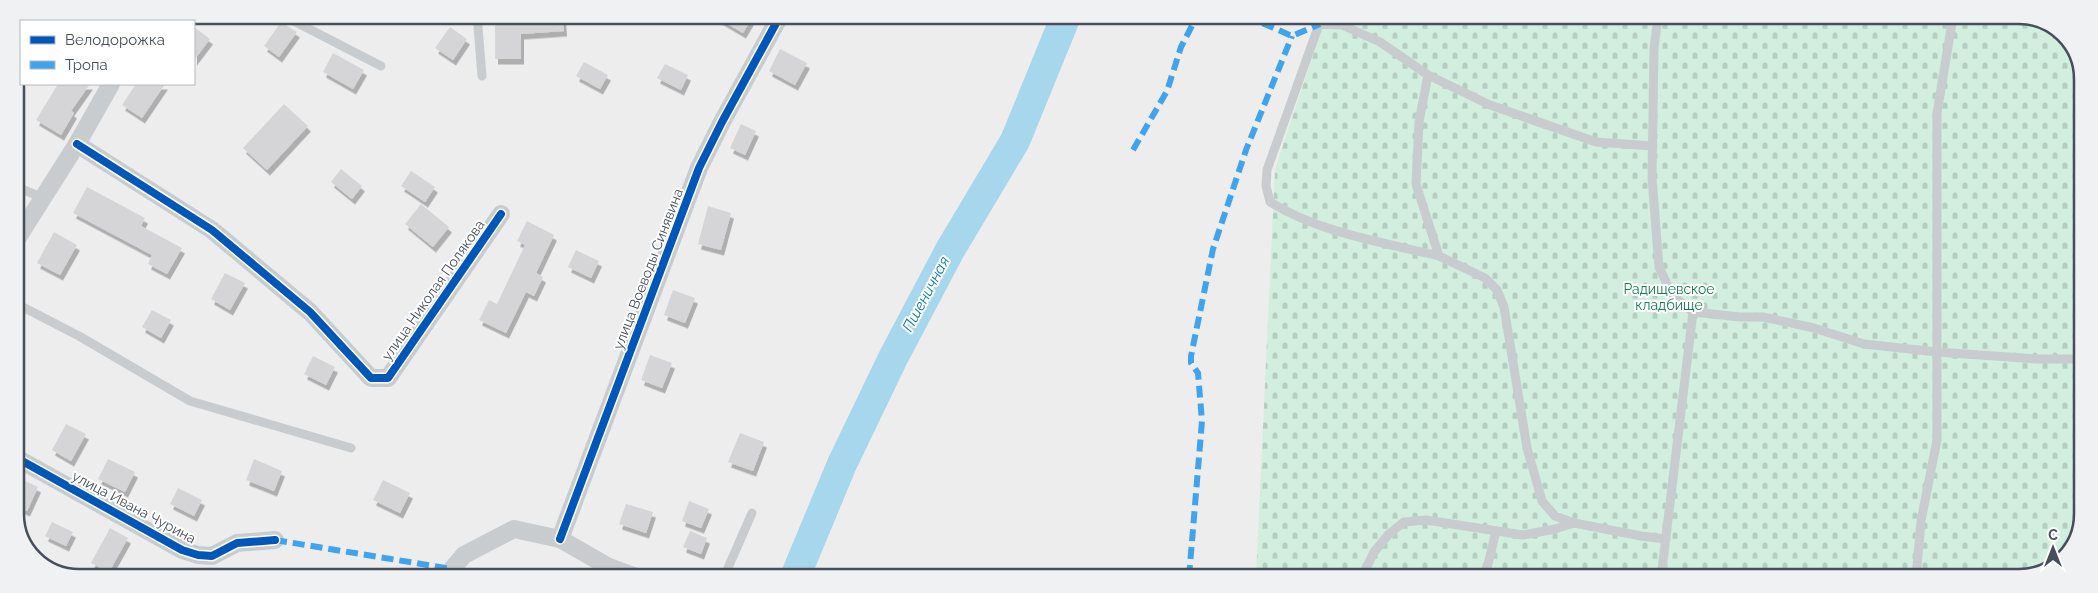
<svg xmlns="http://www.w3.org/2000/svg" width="2098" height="593" viewBox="0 0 2098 593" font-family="Raleway,sans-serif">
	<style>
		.cemetery { fill: url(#cemetery-stones) }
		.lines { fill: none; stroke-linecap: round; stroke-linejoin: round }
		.river { stroke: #a6d7ec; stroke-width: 30 }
		.building { fill: #d5d5d8; filter: url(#shadow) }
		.service { stroke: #c9ccce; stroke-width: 9 }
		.minor { stroke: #c9ccce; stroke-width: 18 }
		.quiet { stroke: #3fa4ed; stroke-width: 6; stroke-dasharray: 12 6; stroke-linecap: butt }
		.cycleway-casing { stroke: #fff; stroke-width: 11 }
		.cycleway { stroke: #0057b8; stroke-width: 8 }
		.labels { text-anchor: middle; stroke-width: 4; stroke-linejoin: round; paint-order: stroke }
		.street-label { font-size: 14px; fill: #454e5a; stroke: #fff }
		.park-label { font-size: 14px; fill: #167b51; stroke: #fff }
		.water-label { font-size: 15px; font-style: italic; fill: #0c79a6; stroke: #fff }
		.rim { fill: none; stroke: #454e5a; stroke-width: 2.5 }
	</style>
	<defs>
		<pattern id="cemetery-stones" width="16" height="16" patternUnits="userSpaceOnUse" patternTransform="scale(1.25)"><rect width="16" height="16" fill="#d1eede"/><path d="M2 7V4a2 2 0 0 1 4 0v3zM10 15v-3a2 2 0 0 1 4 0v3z" fill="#b5cec1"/></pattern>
		<filter id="shadow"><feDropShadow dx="3" dy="5.5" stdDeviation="0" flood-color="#0004"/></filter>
	</defs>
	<rect width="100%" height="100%" fill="#eeeded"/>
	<!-- cemetery -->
	<polygon class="cemetery" points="1326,16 2036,17 2067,37 2083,74 2081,531 2058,565 2020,578 1256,577 1275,169"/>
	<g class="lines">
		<!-- river -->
		<polyline class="river" points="795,577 842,464 893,358 950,250 1015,141 1066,16"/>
	</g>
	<!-- building -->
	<g class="building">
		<polygon points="495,15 563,16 564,31 521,34 521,59 495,59"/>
		<polygon points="714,16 753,16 743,33"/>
		<polygon points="281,22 297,32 279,57 264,46"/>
		<polygon points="194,27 210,39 194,60"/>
		<polygon points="450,27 467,39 453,60 435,48"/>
		<polygon points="780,49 807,63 795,85 769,71"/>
		<polygon points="333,53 364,70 353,89 323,72"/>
		<polygon points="584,62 608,75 600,89 576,76"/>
		<polygon points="665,64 688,75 681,90 657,78"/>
		<polygon points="58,84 90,84 71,111 74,113 61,135 36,120"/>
		<polygon points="136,84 165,84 142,118 122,105"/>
		<polygon points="284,104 308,126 267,170 243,148"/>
		<polygon points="741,124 756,131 745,155 730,148"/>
		<polygon points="341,169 362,186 352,199 331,182"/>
		<polygon points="411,171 435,187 425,202 401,186"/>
		<polygon points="87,187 145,218 141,226 182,248 167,274 148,264 152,255 73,213"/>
		<polygon points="421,204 449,227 433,247 405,224"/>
		<polygon points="708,206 731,213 721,250 698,244"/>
		<polygon points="527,221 554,235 536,273 543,277 534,296 526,292 506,333 479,320 489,300 497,304 525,245 517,241"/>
		<polygon points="54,232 77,245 60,275 37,263"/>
		<polygon points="576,250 599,261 591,278 568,267"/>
		<polygon points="225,273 245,283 230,310 211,299"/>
		<polygon points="673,290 695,298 685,323 664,315"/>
		<polygon points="152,310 171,320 161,338 142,327"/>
		<polygon points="650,355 672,363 662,388 641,380"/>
		<polygon points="313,356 335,367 326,385 304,374"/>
		<polygon points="66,424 86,434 71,461 52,450"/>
		<polygon points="740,433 764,442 753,471 728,462"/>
		<polygon points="108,459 135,472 125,492 98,479"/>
		<polygon points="254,459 282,471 274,491 246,480"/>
		<polygon points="19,478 38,487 27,511 15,506 15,487"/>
		<polygon points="383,480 410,493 400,513 373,500"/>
		<polygon points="178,488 202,500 194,516 170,504"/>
		<polygon points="689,501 709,509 701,528 682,521"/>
		<polygon points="626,504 653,512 646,533 619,524"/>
		<polygon points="52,522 73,532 66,546 45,536"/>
		<polygon points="110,528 128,538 109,572 91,563"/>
		<polygon points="690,531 707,538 701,554 683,547"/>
	</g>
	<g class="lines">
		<!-- service -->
		<g class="service">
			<polyline points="282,15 381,66"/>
			<polyline points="477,15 482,76"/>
			<path d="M1322,16L1267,170L1266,186L1270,202C1320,233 1382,242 1439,256"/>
			<polyline points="1658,17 1654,48 1652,178 1659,267 1672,295 1693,312 1661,578"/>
			<polyline points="1320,24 1342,25 1380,42 1428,75 1490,105 1596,142 1653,146"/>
			<polyline points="1428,75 1419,122 1416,184 1439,256 1485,278 1497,290 1504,307 1527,448 1542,501 1555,516 1574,523"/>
			<polyline points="15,186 43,198"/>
			<polyline points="15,303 79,336 190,401 351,448"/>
			<polyline points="1693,312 1740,317 1763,317 1814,328 1864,344 1937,352 2037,359 2082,359"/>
			<polyline points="1662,575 1692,578"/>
			<polyline points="724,577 752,513"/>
			<polyline points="1362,577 1374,552 1389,534 1404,522 1426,520 1523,535 1555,529 1574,523 1641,536 1666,539"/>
			<polyline points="1485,577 1496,531"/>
			<polyline points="1916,578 1921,521 1937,440 1937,113 1953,17"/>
		</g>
		<!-- minor -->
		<g class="minor">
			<polyline points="148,21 151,15"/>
			<polyline points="77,144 212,230 310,312 371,378 388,378 501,214"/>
			<polyline points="15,242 77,144 111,84"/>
			<polyline points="15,457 182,550 198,555 212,556 237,543 275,540"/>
			<polyline points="560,539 699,168 722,122 780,16"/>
			<polyline points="446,576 464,555 514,529 560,539 609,567 636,577"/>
		</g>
		<!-- quiet -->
		<g class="quiet">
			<polyline points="1246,16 1292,36 1320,24"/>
			<polyline points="1133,150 1167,91 1181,47 1197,16"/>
			<polyline points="275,540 452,569"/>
			<polyline points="1189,577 1202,421 1198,373 1191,363 1191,356 1213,249 1246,150 1292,36"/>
		</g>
		<!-- cycleway casing -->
		<g class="cycleway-casing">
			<g id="cycleway">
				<polyline points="77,144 212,230 310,312 371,378 388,378 501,214"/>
				<polyline points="15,457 182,550 198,555 212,556 237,543 275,540"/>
				<polyline points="560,539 699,168 722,122 780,16"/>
			</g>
		</g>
		<!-- cycleway -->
		<use href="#cycleway" class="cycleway"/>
	</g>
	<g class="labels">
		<!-- street labels -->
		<g class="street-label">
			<text transform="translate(648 269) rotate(-69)" y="5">улица Воеводы Синявина</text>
			<text transform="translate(433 290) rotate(-55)" y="5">улица Николая Полякова</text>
			<text transform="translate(134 507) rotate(28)" y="5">улица Ивана Чурина</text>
		</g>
		<!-- park labels -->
		<g class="park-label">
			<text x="1669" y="294">Радищевское<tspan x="1669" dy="16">кладбище</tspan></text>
		</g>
		<!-- water labels -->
		<g class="water-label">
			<text transform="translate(926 294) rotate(-62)" y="5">Пшеничная</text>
		</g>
	</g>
	<!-- crop -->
	<path d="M0 0H2098V593H0ZM79 24H2019A55 55 0 0 1 2074 79V514A55 55 0 0 1 2019 569H79A55 55 0 0 1 24 514V79A55 55 0 0 1 79 24Z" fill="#f0f1f2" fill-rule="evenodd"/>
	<path class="rim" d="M79 24H2019A55 55 0 0 1 2074 79V514A55 55 0 0 1 2019 569H79A55 55 0 0 1 24 514V79A55 55 0 0 1 79 24Z"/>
	<!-- legend -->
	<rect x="20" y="20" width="175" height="65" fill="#ffffff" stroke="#b5b8bd"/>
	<rect x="30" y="36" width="25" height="8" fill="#0057b8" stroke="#b5b8bd"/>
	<text x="65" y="45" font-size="15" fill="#454e5a">Велодорожка</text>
	<rect x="30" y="61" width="25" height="8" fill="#3fa4ed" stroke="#b5b8bd"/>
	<text x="65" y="70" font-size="15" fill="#454e5a">Тропа</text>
	<!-- north arrow -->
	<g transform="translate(2053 548)" stroke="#ffffff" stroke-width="4" paint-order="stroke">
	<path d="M0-4L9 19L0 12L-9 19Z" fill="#454e5a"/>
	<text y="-8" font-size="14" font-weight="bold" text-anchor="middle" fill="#454e5a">С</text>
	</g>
</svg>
